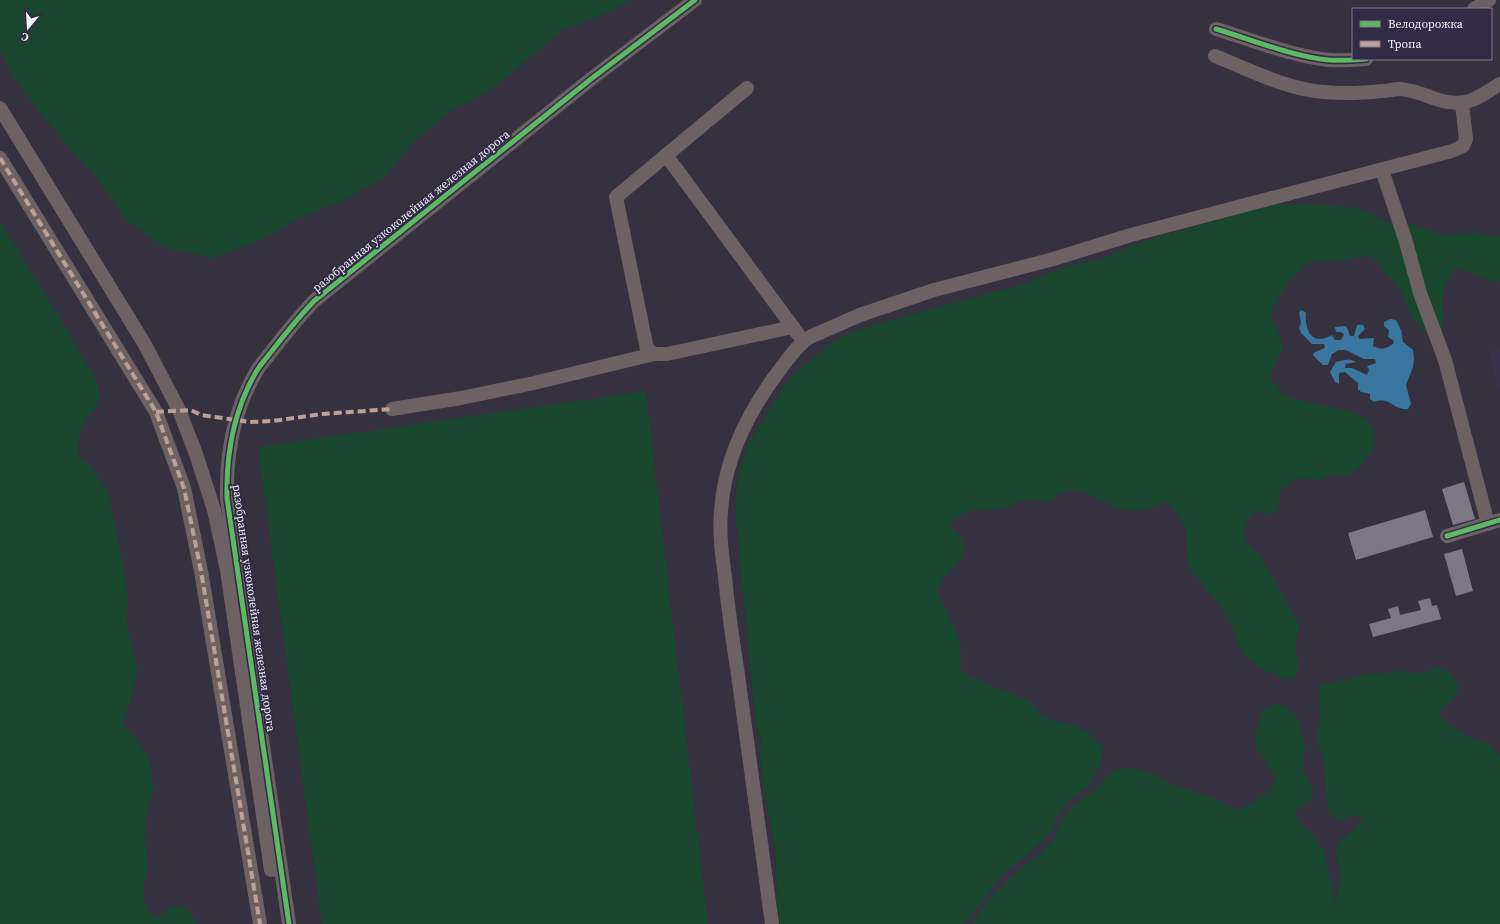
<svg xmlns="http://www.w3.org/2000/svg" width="1500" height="924" viewBox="0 0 1500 924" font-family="'Source Serif 4',serif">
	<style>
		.built { fill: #39314e }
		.green { fill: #19462f }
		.water { fill: #3a77a0 }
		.building { fill: #7c7884 }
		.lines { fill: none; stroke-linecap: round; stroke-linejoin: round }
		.minor { stroke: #6d6263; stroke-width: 14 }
		.quiet { stroke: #bda197; stroke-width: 4; stroke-dasharray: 8 4; stroke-linecap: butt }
		.cycleway-casing { stroke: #322b45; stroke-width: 8 }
		.cycleway { stroke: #5cba63; stroke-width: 5 }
		.labels { text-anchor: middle; stroke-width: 4; stroke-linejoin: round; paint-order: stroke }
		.street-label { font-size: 12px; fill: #f6f3fd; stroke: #322b45 }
	</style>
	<rect width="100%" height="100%" fill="#35313f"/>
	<!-- built -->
	<polygon class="built" points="1500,349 1500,392 1488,352"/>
	<!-- green -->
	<g class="green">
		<polygon points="0,0 632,0 606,13 563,30 492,89 449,112 414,141 383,178 343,200 300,218 257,242 212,258 166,248 126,220 99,181 37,110 10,71 0,50"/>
		<path d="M1321,204L1357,208L1370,213L1397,227L1411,224L1443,235L1475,233L1500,237V281H1493L1458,268L1453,269C1448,280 1443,291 1442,303C1442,317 1447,316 1440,331L1430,333L1422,330L1412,317L1403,293L1373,258L1366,256L1346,260L1316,261L1305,265L1286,286L1276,302L1271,314L1272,321L1280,335L1283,348L1272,372L1271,379C1275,383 1279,390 1283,393C1305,408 1357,403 1371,426C1374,431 1374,438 1376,444L1362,465L1354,472L1348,475L1328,476L1321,480L1307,478L1294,479L1281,490L1278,508L1269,515L1256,510L1247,520L1243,533L1247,543L1258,553L1270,572L1299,624L1295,647L1299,665L1295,679L1282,678L1273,672L1265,671L1247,658L1241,651L1229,617L1189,568L1186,552V530L1181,518L1167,502L1140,511L1128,510L1118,508L1094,498L1082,490L1065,491L1049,502C1039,500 1029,498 1019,501C1013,503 1008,508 1002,509C978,512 965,504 950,527C953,531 960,535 963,540C972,558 941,575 937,590L958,636L961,650V671L975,679L1027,700L1045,718L1075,726L1088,732L1102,746V759L1090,784L1066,803L1056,818L1050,834L1002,876L964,924H778L776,850L763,785L760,751L762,739L756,726L736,518L737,478L747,446L785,384L808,363L832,342L863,328L1027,283L1070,265L1103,259L1121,250L1155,238L1232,215L1275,205Z"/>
		<polygon points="0,222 44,292 97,381 100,398 95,409 83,424 78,443 79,458 91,466 108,492 117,533 128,593 127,626 138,669 129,707 122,723 136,739 150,760 154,789 146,813 145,840 148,864 143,893 148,911 159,917 169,907 185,907 196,920 197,924 0,924"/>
		<polygon points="646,391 708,924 322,924 258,447"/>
		<polygon points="1438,667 1450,674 1460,687 1452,701 1439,710 1443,720 1456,728 1463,734 1476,740 1488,743 1500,756 1500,924 972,924 987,902 1006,882 1041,853 1054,839 1062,820 1072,807 1095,790 1109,774 1120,768 1135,768 1150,773 1176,786 1213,797 1228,806 1240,810 1272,790 1275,777 1256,747 1255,733 1263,711 1274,704 1284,706 1297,716 1306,749 1303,763 1305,773 1311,785 1313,798 1295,811 1298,822 1312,834 1324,850 1336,905 1340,874 1337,858 1337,844 1356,828 1364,815 1350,817 1340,820 1332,817 1328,810 1323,759 1317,738 1320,719 1319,686 1373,673 1384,674 1399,670 1418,674"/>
	</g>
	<!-- water -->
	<path class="water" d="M1302,310L1306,313C1305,322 1307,339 1320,339C1324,339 1328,337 1332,335L1335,340H1341L1344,334L1341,332H1336L1335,327L1346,326L1348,330L1350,336H1354L1357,325H1363L1365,329L1358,336L1359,339L1374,338L1373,346C1380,350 1388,349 1394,343L1393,340L1388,337L1389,330L1384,326V322L1390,319L1396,320L1401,330L1403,342L1413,350L1414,358L1413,367L1406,385L1411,404L1408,409C1394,411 1390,396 1374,402L1370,399V394L1361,392L1358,389V383L1345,372L1339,373V384L1335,382L1330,372L1336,362C1344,360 1349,358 1356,362L1346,364L1345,368H1352L1367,375L1369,370L1367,366L1376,363L1375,359H1364L1346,350H1338L1332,354L1328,365H1323L1313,355L1315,352L1325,348L1324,344H1312L1301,333L1299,328L1301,322L1299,312Z"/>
	<!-- building -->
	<g class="building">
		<polygon points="1464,482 1475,519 1453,525 1442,489"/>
		<polygon points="1425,510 1433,537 1356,560 1348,533"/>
		<polygon points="1462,549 1473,591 1456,596 1444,554"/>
		<polygon points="1430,598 1432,606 1437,605 1441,619 1373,637 1369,624 1391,618 1388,609 1398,606 1400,615 1421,610 1418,601"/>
	</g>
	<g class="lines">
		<!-- minor -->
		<g class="minor">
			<polyline points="1474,9 1489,0"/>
			<path d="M1216,29C1253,40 1291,56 1329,60C1341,61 1354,60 1366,59"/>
			<path d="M1215,56C1250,70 1286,89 1324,92C1343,94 1363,93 1382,91C1388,91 1394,89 1400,89C1412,90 1422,94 1433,98C1463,109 1475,100 1500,84"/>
			<polyline points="747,88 616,197 647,349 654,354 667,354 793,327"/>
			<polyline points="0,108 144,343 179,410 196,454 214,510 227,570 271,870"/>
			<polyline points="666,155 798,334"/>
			<polyline points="0,158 156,412 184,488 201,571 260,924"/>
			<polyline points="1382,170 1406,242 1420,293 1445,360 1488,524"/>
			<polyline points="392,409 461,398 534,383 654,354"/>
			<polyline points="1447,536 1500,520"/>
			<path d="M289,924L227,498C226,455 234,410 256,372C260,365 266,359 271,352C285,334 298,318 314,301L591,79L695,0"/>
			<path d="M772,924C761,841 750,758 738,675C733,642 728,610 725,577C722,555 719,533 721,512C724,458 749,410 781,368C790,357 798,344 810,337L860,315L934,290L1050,260L1131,235L1452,151L1463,146L1466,139L1462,104"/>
		</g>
		<!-- quiet -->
		<g class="quiet">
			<polyline points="0,158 156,412 184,488 201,571 260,924"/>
			<polyline points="156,412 191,410 201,415 250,422 273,421 322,414 392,409"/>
		</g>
		<!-- cycleway casing -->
		<g class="cycleway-casing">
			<g id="cycleway">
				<path d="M1216,29C1253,40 1291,56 1329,60C1341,61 1354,60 1366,59"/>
				<polyline points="1447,536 1500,520"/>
				<path d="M289,924L227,498C226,455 234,410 256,372C260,365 266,359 271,352C285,334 298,318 314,301L591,79L695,0"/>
			</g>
		</g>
		<!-- cycleway -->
		<use href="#cycleway" class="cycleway"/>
	</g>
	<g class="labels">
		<!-- street labels -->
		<g class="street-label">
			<text transform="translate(411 211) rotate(-39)" y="4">разобранная узкоколейная железная дорога</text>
			<text transform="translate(254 608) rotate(82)" y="4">разобранная узкоколейная железная дорога</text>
		</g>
	</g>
	<!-- legend -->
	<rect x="1352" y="8" width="140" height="52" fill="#322b45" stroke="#807b8f"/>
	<rect x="1360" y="21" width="20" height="6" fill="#5cba63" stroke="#807b8f"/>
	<text x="1388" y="28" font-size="12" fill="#f6f3fd">Велодорожка</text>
	<rect x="1360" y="41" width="20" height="6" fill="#bda197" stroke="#807b8f"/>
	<text x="1388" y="48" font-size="12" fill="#f6f3fd">Тропа</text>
	<!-- north arrow -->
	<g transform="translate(28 28) rotate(198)" stroke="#322b45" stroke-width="3" paint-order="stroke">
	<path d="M0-3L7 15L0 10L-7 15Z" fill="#f6f3fd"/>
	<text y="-6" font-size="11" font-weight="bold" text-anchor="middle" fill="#f6f3fd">С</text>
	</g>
</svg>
